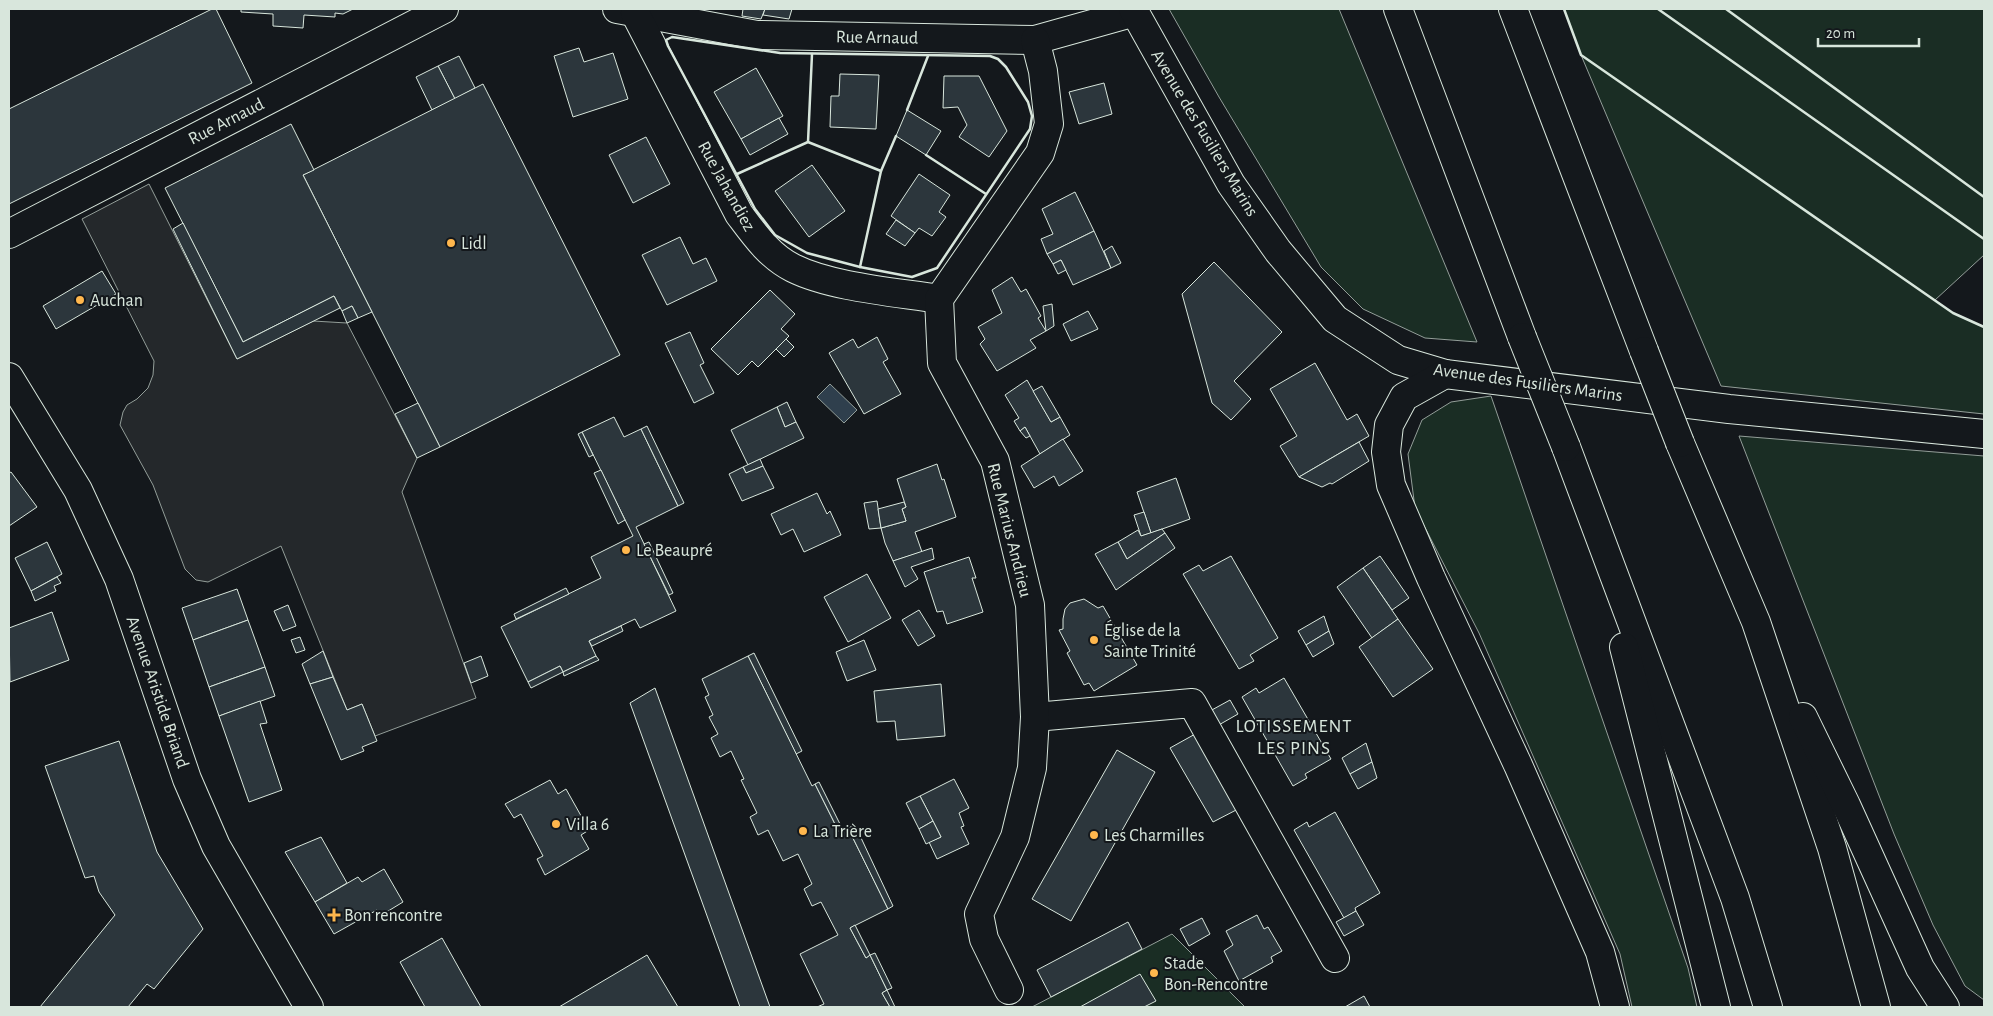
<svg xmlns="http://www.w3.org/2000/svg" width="1993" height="1016" viewBox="0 0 1993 1016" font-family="'Alegreya Sans',sans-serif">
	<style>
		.green { fill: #1a2d24; stroke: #939e99 }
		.parking { fill: #24282b; stroke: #939e99 }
		.water { fill: #2f3f4d; stroke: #939e99 }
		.building { fill: #2c363c; stroke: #d8e6dc }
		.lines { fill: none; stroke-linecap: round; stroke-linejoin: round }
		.minor-casing { stroke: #d8e6dc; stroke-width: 30 }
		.tertiary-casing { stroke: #d8e6dc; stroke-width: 30 }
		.primary-casing { stroke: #d8e6dc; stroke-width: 30 }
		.motorway-casing { stroke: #d8e6dc; stroke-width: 30 }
		.minor { stroke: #14181c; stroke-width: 28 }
		.tertiary { stroke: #14181c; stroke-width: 28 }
		.primary { stroke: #14181c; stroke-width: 28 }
		.motorway { stroke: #14181c; stroke-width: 28 }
		.motorway-bridge-casing { stroke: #d8e6dc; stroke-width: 30; stroke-linecap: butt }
		.motorway-bridge { stroke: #14181c; stroke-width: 28 }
		.wall { stroke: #d8e6dc; stroke-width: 2.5 }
		.poi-dot { fill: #ffb74d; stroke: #14181c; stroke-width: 2 }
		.labels { text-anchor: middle; stroke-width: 4; stroke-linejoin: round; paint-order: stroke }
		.street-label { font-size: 18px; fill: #d8e6dc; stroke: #14181c }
		.poi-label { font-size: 18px; fill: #d8e6dc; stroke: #14181c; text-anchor: start }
		.neighbourhood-label { font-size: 19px; letter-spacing: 1px; fill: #d8e6dc; stroke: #14181c }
	</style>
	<rect width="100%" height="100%" fill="#14181c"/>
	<!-- green -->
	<g class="green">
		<polygon points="1169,9 1339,9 1477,342 1425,338 1363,309 1321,267 1219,97"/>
		<polygon points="1564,9 1984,9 1984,255 1935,300 1953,313 1984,327 1984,414 1721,386 1581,55"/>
		<polygon points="1491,396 1688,968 1697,1007 1632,1007 1620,954 1479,633 1415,508 1408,454 1422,420 1451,402"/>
		<polygon points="1739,436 1984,456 1984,1000 1965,986 1933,925 1894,834"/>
		<polygon points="1172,934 1245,1007 1032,1007"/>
	</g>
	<!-- parking -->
	<polygon class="parking" points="149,184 237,359 313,321 347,323 417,458 402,492 476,698 375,736 362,704 347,710 281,546 208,582 196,580 185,569 153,485 120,425 123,412 127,405 137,399 148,388 153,375 154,361 82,219"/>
	<!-- water -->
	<polygon class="water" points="830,384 857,410 844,423 817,397"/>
	<!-- building -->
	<g class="building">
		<polygon points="212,9 216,9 252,83 9,204 9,109"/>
		<polygon points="241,9 353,9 343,14 335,13 335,17 304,15 303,28 273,26 273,14 241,12"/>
		<polygon points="743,9 765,9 761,19 742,16"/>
		<polygon points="765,9 792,9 789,19 763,15"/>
		<polygon points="579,48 584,62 613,53 628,99 573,117 554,56"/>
		<polygon points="459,56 475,88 455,99 438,66"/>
		<polygon points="438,66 455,99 432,110 416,77"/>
		<polygon points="756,68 783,116 741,139 714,92"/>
		<polygon points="840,74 879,75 876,129 830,127 831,96 839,96"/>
		<polygon points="944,76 979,76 1007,131 989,157 959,137 967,125 958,107 943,108"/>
		<polygon points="1104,83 1112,114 1079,124 1069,92"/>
		<polygon points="483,84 620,355 440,447 303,175"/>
		<polygon points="907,110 941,131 926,155 896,136"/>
		<polygon points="779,118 788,134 750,155 741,139"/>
		<polygon points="291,124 314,170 303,175 372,312 358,318 352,306 342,311 334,296 243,342 165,188"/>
		<polygon points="646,137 670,184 633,203 609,155"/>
		<polygon points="812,165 845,211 809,237 775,191"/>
		<polygon points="919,174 950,195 939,212 946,217 932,236 919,228 915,233 891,216"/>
		<polygon points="1075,192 1094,231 1047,254 1041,239 1053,234 1042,209"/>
		<polygon points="896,220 915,233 905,246 886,234"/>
		<polygon points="183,223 243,342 334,296 340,308 237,359 173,229"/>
		<polygon points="1094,231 1111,268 1073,285 1061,260 1053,264 1047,254"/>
		<polygon points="680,237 693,264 706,258 717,281 667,305 642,255"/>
		<polygon points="1112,246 1121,263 1111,268 1104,251"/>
		<polygon points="1061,260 1066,270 1058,274 1053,264"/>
		<polygon points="1214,262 1282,332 1234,381 1251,399 1231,420 1212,403 1182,294"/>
		<polygon points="102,271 116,294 56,329 43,306"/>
		<polygon points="1012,277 1021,292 1026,289 1041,316 1038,318 1046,331 1030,340 1036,348 997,371 980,344 985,339 978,327 1002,313 992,290"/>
		<polygon points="770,290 795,314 781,329 789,336 758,367 752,361 738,375 711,349"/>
		<polygon points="1052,304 1054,326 1046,331 1043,306"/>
		<polygon points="352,306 358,318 347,323 342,311"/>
		<polygon points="1088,311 1098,329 1071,341 1063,324"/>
		<polygon points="690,332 704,363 700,365 714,393 694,403 665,343"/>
		<polygon points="877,337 888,359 883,362 901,394 864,414 829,353 853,339 858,348"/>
		<polygon points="786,339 794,347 784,357 776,349"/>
		<polygon points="1315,363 1347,420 1357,414 1369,436 1299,477 1280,446 1297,436 1270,389"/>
		<polygon points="1027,380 1051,422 1060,417 1070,435 1040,454 1025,427 1020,431 1014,421 1019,418 1005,395"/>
		<polygon points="1042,386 1060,417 1051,422 1033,391"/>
		<polygon points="787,402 796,422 785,427 777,407"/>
		<polygon points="418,403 440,447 417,458 395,414"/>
		<polygon points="777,407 785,427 796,422 804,438 748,465 731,430"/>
		<polygon points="614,417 624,437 641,429 678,506 636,527 676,611 640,628 635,619 589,641 596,656 563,672 560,666 528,682 501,627 601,578 591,557 633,536 582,432"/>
		<polygon points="647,426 684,503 678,506 641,429"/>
		<polygon points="1025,427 1030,436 1026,438 1020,431"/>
		<polygon points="582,432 593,455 589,457 578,434"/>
		<polygon points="1063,439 1083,471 1059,486 1054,476 1034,488 1021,466"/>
		<polygon points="1359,442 1369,461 1332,484 1330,483 1322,487 1299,477"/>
		<polygon points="760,459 763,466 746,473 743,467"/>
		<polygon points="937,464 942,480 944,479 956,517 915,532 922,552 893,561 885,543 881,528 906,521 902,509 906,507 897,479"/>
		<polygon points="763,466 774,488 742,501 729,474 743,467 746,473"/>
		<polygon points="601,470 625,520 618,524 594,473"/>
		<polygon points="11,472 37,507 9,526 9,473"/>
		<polygon points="1176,478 1190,519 1151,533 1137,492"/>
		<polygon points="817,493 827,514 830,511 841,535 804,552 793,529 781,535 771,514"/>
		<polygon points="877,501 881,528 869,529 864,503"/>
		<polygon points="904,502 906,507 902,509 906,521 881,528 878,509"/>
		<polygon points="1144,512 1151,533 1141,536 1134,515"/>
		<polygon points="1162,529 1165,533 1127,559 1118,542 1138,530 1141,536"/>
		<polygon points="1165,533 1175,548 1116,590 1095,554 1118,542 1127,559"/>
		<polygon points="47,542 62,574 31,591 15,558"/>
		<polygon points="649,542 673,593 669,595 644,544"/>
		<polygon points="932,548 934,559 911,567 918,579 905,587 893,561"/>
		<polygon points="1231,556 1278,638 1250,655 1254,661 1239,669 1183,574 1199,565 1203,571"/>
		<polygon points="1380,556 1409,598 1392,610 1363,568"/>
		<polygon points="969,557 976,578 972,578 983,612 947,624 943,611 937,612 924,572"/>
		<polygon points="1363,568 1398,619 1372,638 1337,587"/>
		<polygon points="867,574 891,618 848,642 824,597"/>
		<polygon points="57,577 61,583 54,586 56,591 35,601 31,591"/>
		<polygon points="566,588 569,594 516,619 514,614"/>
		<polygon points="237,589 248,620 193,640 182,608"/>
		<polygon points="1084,599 1098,608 1103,606 1137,665 1094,691 1089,683 1084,685 1067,653 1070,651 1059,630 1063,629 1063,619 1065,609 1070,603"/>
		<polygon points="288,605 296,626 283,631 274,611"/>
		<polygon points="919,610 935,636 918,646 902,620"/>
		<polygon points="52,612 69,660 10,682 9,628"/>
		<polygon points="1324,616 1329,631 1306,645 1298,631"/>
		<polygon points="1398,619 1433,669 1393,697 1359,647"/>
		<polygon points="248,620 265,667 209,687 193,640"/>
		<polygon points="621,626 623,631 592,646 589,641"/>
		<polygon points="1329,631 1334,644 1313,657 1306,645"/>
		<polygon points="300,637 305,650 296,653 291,640"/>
		<polygon points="864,640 876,670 847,681 836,652"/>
		<polygon points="323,651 333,677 310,684 302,664"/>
		<polygon points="754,653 802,751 796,754 748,656"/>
		<polygon points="481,656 488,676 471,683 464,663"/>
		<polygon points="596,656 599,660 564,676 563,672"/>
		<polygon points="748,656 812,786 815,784 839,832 848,828 888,909 850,928 866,958 870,955 887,990 882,993 890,1007 817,1007 824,1004 800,954 838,935 821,902 812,906 804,889 812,884 798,854 783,861 768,830 758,835 750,817 757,813 741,780 744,779 731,751 720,757 711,738 718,734 709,717 713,715 705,697 709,695 702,679"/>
		<polygon points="560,666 563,672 531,688 528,682"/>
		<polygon points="265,667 275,696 219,716 209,687"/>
		<polygon points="333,677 347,710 362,704 377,741 362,747 364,751 341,760 310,684"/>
		<polygon points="1284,678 1331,759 1305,774 1307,778 1293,786 1242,697 1256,688 1259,693"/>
		<polygon points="941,684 945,736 897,740 895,721 877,722 874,691"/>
		<polygon points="655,688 770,1007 740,1007 630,703"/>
		<polygon points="1230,700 1238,714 1217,726 1210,711"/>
		<polygon points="260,701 267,723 260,724 282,790 249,802 219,716"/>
		<polygon points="1197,733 1240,808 1213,822 1170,748"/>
		<polygon points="119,741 157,852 203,929 154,989 147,984 128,1007 40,1007 115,915 99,892 94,876 85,878 45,766"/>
		<polygon points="1366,743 1372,762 1350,774 1342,758"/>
		<polygon points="1117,750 1155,772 1071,921 1032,899"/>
		<polygon points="1372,762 1377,778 1358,789 1350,774"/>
		<polygon points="954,779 969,808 959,813 964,826 961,827 969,844 937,859 929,842 941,837 920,796"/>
		<polygon points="550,780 558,794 566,789 589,830 581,835 589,849 545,875 537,859 543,856 521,814 514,818 505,804"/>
		<polygon points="819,782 843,830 839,832 815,784"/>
		<polygon points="920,796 933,821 919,829 906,803"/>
		<polygon points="1335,812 1380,893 1355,908 1356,911 1344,918 1294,830 1307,822 1309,827"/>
		<polygon points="933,821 941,837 926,844 919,829"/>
		<polygon points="855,825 893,906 888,909 848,828"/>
		<polygon points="321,837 347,883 315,902 285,852"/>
		<polygon points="384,869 403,902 380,916 377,910 334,934 315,902 358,877 362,882"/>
		<polygon points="1356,911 1364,925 1344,936 1336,922"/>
		<polygon points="1257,915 1264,929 1268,927 1282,951 1271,957 1273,962 1239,981 1224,951 1233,945 1226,931"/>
		<polygon points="1202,918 1210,934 1189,946 1180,929"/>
		<polygon points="1128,922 1142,949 1051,997 1037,970"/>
		<polygon points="855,925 870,955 866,958 850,928"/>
		<polygon points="442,938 470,988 481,1007 425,1007 400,962"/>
		<polygon points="875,953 892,988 887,990 870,955"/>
		<polygon points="647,955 678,1007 559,1007"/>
		<polygon points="1140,974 1156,1001 1144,1007 1080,1007"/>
		<polygon points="887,990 895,1007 890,1007 882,993"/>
		<polygon points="1364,996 1370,1007 1345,1007"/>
	</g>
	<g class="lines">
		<!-- minor casing -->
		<g class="minor-casing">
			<g id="minor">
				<polyline points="617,9 757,35 1035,40 1135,12"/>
				<path d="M635,13L739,214C754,234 769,256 793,268C831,287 895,292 939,299"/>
				<polyline points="9,234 444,9"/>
				<polyline points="1035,717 1192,703 1335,958"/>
				<polyline points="1009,990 984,939 979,914 1015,837 1032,768 1035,717 1030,605 995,461 942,363 939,299 1040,153 1049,124 1043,71 1035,40"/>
			</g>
		</g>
		<!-- tertiary casing -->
		<g class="tertiary-casing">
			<polyline id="tertiary" points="1133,9 1231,184 1278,251 1335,319 1398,360 1445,374 1729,409 1984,434"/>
		</g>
		<!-- primary casing -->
		<g class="primary-casing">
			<polyline id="primary" points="9,377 78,490 119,579 187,779 216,846 309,1007"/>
		</g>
		<!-- motorway casing -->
		<g class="motorway-casing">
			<g id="motorway">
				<polyline points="1398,9 1522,337"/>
				<polyline points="1513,9 1644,351"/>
				<polyline points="1445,374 1404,397 1389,425 1386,452 1391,485 1431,578 1518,765 1600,952 1615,1007"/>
				<polyline points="1680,443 1756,622 1832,848 1876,1007"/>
				<polyline points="1566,447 1735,898 1768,1007"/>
				<polyline points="1624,647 1716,1007"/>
				<polyline points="1803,717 1846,805 1920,968 1945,1007"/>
			</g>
		</g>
		<!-- minor -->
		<use href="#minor" class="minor"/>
		<!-- tertiary -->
		<use href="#tertiary" class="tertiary"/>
		<!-- primary -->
		<use href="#primary" class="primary"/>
		<!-- motorway -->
		<use href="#motorway" class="motorway"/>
		<!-- motorway-bridge casing -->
		<g class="motorway-bridge-casing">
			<g id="motorway-bridge">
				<polyline points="1522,337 1566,447"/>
				<polyline points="1644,351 1680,443"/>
			</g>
		</g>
		<!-- motorway-bridge -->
		<use href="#motorway-bridge" class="motorway-bridge"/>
		<!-- wall -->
		<g class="wall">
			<polyline points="1564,9 1581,55 1953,313 1984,327"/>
			<polyline points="1658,9 1984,239"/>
			<polyline points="1726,9 1984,197"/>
			<polygon points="672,37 780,53 990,56 998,59 1006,67 1028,102 1032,116 1030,129 937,268 912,277 860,267 807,253 775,235 755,209 668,46 666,40"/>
			<polyline points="907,110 928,56"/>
			<polyline points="808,142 812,54"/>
			<polyline points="926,155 986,194"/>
			<polyline points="737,174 808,142 881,171"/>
			<polyline points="860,267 881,171 896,136"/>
		</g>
	</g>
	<!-- markers -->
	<g class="poi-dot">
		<circle cx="451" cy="243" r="5"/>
		<circle cx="80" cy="300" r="5"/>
		<circle cx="626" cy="550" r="5"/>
		<circle cx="1094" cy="640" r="5"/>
		<circle cx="556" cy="824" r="5"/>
		<circle cx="803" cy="831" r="5"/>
		<circle cx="1094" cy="835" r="5"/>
		<path d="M331.5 907.5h5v5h5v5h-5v5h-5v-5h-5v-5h5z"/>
		<circle cx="1154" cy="973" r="5"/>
	</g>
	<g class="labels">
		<!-- street labels -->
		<g class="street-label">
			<text transform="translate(877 37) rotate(1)" y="6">Rue Arnaud</text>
			<text transform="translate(226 121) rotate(-27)" y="6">Rue Arnaud</text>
			<text transform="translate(1205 133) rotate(59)" y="6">Avenue des Fusiliers Marins</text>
			<text transform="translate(727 186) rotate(61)" y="6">Rue Jahandiez</text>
			<text transform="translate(1528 382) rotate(8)" y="6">Avenue des Fusiliers Marins</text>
			<text transform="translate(1010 530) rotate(76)" y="6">Rue Marius Andrieu</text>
			<text transform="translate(158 692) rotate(71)" y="6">Avenue Aristide Briand</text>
		</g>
		<!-- poi labels -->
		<g class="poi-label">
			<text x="461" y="249">Lidl</text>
			<text x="90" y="306">Auchan</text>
			<text x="636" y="556">Le Beaupré</text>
			<text x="1104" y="636">Église de la<tspan x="1104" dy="21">Sainte Trinité</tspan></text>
			<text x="566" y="830">Villa 6</text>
			<text x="813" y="837">La Trière</text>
			<text x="1104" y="841">Les Charmilles</text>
			<text x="344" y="921">Bon rencontre</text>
			<text x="1164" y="969">Stade<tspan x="1164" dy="21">Bon-Rencontre</tspan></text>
		</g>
		<!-- neighbourhood labels -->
		<g class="neighbourhood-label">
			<text x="1294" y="732">LOTISSEMENT<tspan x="1294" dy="22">LES PINS</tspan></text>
		</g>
	</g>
	<!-- border -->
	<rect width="1993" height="1016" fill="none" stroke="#d8e6dc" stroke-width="20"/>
	<!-- scale -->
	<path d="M1818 38v8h101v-8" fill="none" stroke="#d8e6dc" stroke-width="2.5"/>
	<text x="1826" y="38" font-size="15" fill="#d8e6dc" stroke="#14181c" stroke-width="4" paint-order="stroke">20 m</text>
</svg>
